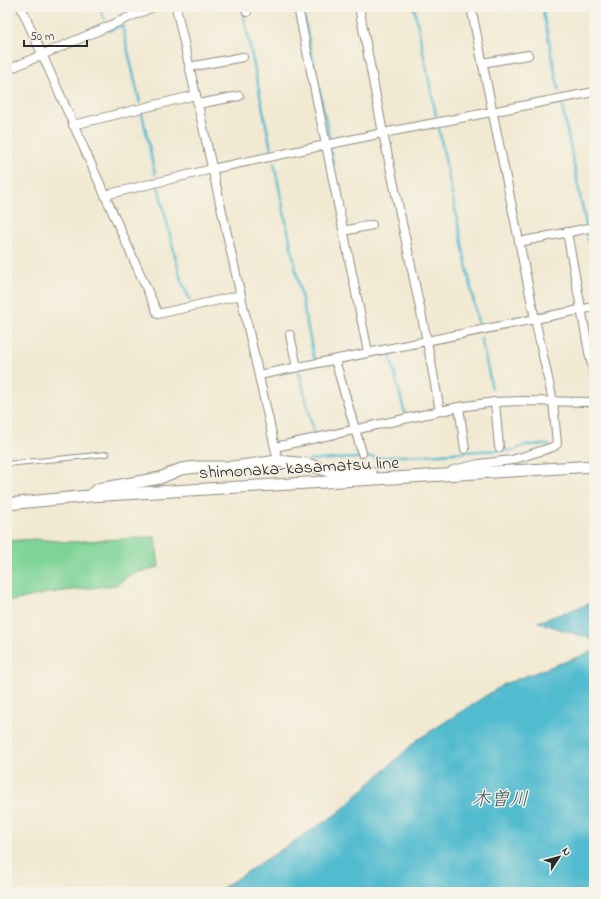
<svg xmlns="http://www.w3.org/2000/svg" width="601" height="899" viewBox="0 0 601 899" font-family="'Indie Flower','Klee One',sans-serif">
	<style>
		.green { fill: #7ed498; stroke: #548062 }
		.water { fill: #51bbcf; stroke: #3e737d }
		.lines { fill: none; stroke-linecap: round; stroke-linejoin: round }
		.stream { stroke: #51bbcf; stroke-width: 2.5 }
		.lane-casing { stroke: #8e8a7e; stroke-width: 6 }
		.street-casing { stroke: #8e8a7e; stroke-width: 10 }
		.secondary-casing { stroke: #8e8a7e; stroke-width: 13 }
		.lane { stroke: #fff; stroke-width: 4 }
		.street { stroke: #fff; stroke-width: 8 }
		.secondary { stroke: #fff; stroke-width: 11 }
		.labels { text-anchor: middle; stroke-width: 3; stroke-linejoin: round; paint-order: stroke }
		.street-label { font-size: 18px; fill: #2b2b2b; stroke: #f7f3e8 }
		.water-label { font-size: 19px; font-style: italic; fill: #36565c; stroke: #f7f3e8 }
	</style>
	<rect width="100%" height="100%" fill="#f7f3e8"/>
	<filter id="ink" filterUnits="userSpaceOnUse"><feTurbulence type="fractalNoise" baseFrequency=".025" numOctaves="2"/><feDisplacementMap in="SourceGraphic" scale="8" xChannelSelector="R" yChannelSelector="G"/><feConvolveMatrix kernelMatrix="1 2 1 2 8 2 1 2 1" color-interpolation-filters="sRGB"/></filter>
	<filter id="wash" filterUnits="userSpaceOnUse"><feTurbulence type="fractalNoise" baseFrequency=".012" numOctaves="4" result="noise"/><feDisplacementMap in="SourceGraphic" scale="16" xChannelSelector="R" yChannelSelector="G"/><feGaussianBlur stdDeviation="0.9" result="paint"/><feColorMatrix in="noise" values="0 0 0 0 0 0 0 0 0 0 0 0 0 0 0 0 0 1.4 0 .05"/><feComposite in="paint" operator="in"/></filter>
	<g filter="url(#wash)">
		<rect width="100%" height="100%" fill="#f1e9d2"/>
		<!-- green -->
		<polygon class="green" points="155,537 159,567 131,574 116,585 48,593 7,602 7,541 35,539 67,542"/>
		<!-- water -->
		<g class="water">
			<polygon points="594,602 594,640 538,622"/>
			<polygon points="594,651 594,892 216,892 338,813 417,740 504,684"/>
		</g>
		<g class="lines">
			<!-- stream -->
			<g class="stream">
				<polyline points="99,7 105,20"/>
				<polyline points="302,7 329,137"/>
				<polyline points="414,7 436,115"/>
				<polyline points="542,7 559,91"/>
				<polyline points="243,12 271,149"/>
				<polyline points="108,29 109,31 122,25 140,103"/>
				<polyline points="562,105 586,225"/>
				<polyline points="142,113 155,174"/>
				<polyline points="439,129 478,323"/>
				<polyline points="331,152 334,164"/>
				<polyline points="274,163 314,358"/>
				<polyline points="158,186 181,280 190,300"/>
				<polyline points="587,231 588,241 594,239"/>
				<polyline points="481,338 492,388"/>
				<polyline points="387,353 389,352 405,414"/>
				<polyline points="299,371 314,434"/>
				<polyline points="309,460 426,455 480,451 515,450 525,445 549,445"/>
			</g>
		</g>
	</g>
	<g filter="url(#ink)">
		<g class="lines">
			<!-- lane casing -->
			<g class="lane-casing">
				<polyline id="lane" points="7,464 107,454"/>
			</g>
			<!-- street casing -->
			<g class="street-casing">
				<g id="street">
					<polyline points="21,7 158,314 241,295"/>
					<polyline points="176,7 278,461"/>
					<polyline points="246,7 247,12"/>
					<polyline points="298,7 368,352"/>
					<polyline points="359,7 383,133 427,341 440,411"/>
					<polyline points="482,63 528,55"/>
					<polyline points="189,67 243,57"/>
					<polyline points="7,70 153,7"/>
					<polyline points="198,104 239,96"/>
					<polyline points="73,125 196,95"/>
					<polyline points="105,195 212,169 383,133 594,92"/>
					<polyline points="343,231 372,225"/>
					<polyline points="567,232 589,352 594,373"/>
					<polyline points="519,242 594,227"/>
					<polyline points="290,335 297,367"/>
					<polyline points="335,360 362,453"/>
					<polyline points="259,375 594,307"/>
					<polyline points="495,402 499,447"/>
					<polyline points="459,407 465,449"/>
					<polyline points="275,447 459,407 495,402 521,401 594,402"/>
					<polyline points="451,472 453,470 479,464 512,460 553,447 557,444 553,401 535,319 471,7"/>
				</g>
			</g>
			<!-- secondary casing -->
			<g class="secondary-casing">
				<g id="secondary">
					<polyline points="94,492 99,489 160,478 181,469 197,467 232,467 278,461 307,464 335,473 371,473"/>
					<polyline points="7,504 89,496 594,466"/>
				</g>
			</g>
			<!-- lane -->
			<use href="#lane" class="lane"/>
			<!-- street -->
			<use href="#street" class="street"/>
			<!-- secondary -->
			<use href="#secondary" class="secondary"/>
		</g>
	</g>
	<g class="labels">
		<!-- street labels -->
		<g class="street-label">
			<text transform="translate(299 467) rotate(-3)" y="6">shimonaka-kasamatsu line</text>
		</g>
		<!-- water labels -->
		<g class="water-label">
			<text x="500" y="805">木曽川</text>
		</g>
	</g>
	<!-- margin -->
	<rect width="601" height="899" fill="none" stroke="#f7f3e8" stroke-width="24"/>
	<!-- north arrow -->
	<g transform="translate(559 857) rotate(54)" stroke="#f7f3e8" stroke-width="3" paint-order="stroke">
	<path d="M0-3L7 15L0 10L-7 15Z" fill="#2b2b2b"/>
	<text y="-6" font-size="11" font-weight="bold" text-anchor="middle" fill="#2b2b2b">N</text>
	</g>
	<!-- scale -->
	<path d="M24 40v6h63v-6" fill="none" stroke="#2b2b2b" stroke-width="2"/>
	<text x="30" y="40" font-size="12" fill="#2b2b2b" stroke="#f7f3e8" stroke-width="3" paint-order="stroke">50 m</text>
</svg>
